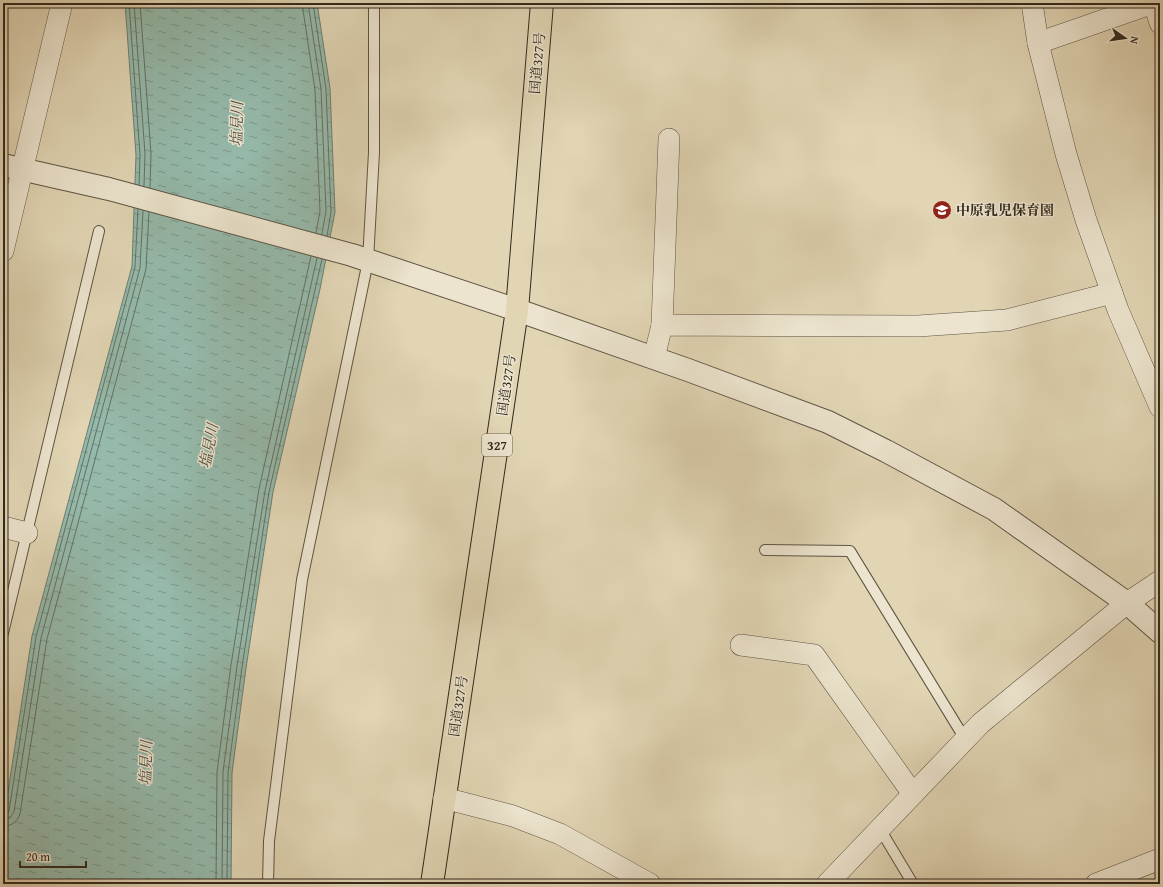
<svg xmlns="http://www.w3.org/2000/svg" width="1163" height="887" viewBox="0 0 1163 887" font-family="'Gentium Book Plus','Noto Serif JP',serif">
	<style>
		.water { fill: url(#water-ripples); stroke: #6d7f72 }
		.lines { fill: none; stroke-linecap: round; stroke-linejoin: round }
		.shore { stroke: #647164; stroke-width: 1 }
		.service-casing { stroke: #5e5443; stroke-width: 12 }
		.minor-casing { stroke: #5e5443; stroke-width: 22 }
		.tertiary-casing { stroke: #5e5443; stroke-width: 24 }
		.trunk-casing { stroke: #32291d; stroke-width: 24 }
		.service { stroke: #ece4ce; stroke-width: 10 }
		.minor { stroke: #ece4ce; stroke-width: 21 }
		.tertiary { stroke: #ece4ce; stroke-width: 22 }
		.trunk { stroke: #e1d5b4; stroke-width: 22 }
		.labels { text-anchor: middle; stroke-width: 3; stroke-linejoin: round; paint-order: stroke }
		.shield { fill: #ece4ce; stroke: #6a6152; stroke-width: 1 }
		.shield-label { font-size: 13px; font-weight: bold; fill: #32291d }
		.street-label { font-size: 14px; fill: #32291d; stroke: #ece4ce }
		.poi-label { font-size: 14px; font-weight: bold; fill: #32291d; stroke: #ece4ce; text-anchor: start }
		.water-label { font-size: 15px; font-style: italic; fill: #4b4d40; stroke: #ece4ce }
	</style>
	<defs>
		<pattern id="water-ripples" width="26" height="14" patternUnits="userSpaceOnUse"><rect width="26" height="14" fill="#95b9aa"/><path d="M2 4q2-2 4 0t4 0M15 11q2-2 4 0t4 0" fill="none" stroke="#7a968a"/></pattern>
	</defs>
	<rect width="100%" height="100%" fill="#e1d5b4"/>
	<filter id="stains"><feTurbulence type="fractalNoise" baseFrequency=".005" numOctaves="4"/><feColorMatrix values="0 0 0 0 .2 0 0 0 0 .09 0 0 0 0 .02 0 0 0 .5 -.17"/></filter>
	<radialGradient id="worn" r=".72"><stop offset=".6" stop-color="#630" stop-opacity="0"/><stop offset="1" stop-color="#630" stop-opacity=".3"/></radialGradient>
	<!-- water -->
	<polygon class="water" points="125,3 317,3 330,88 335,212 320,289 273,492 246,668 232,773 231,884 3,884 3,824 32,636 132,266 136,155"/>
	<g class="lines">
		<!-- shore -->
		<g class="shore">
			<polyline points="129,3 140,155 139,185"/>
			<polyline points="134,3 145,154 144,186"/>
			<polyline points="140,3 151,154 150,188"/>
			<polyline points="302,3 315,90 320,211 316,233"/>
			<polyline points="308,3 321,89 326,211 322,234"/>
			<polyline points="313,3 326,89 331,212 327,236"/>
			<polyline points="3,815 7,815 9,811 36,637 135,267 138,209"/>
			<polyline points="3,820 10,818 14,812 41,638 140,268 143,211"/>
			<path d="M3,826C12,826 17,822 20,814L47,639L146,269L149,212"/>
			<polyline points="216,884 217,772 231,665 259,489 311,256"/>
			<polyline points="222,884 223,772 237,666 265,491 317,258"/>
			<polyline points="227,884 228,773 242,667 269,492 322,259"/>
		</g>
		<!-- service casing -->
		<g class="service-casing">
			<g id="service">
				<polyline points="765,550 850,551 965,739"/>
				<polyline points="3,633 99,231"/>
				<polyline points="880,829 913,884"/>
				<polyline points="268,884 269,841 302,580 368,261 374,152 374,3"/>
			</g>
		</g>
		<!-- minor casing -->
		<g class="minor-casing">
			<g id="minor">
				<polyline points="1032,3 1038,43 1066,154 1086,220 1118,310 1160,407"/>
				<polyline points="1154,3 1160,23"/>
				<polyline points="1038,43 1153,3"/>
				<polyline points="3,251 62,3"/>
				<polyline points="662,325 669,139"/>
				<polyline points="654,358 662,325 918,326 1007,320 1112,293"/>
				<polyline points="3,527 27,533"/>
				<polyline points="741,645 814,655 913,794"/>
				<polyline points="444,798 513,816 560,834 650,884"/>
				<polyline points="827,884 981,723 1127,603 1160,581"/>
				<polyline points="1096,884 1160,859"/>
			</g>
		</g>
		<!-- tertiary casing -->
		<g class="tertiary-casing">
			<polyline id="tertiary" points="3,165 109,189 352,255 517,310 688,370 828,422 886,451 994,509 1127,603 1160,632"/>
		</g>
		<!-- trunk casing -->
		<g class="trunk-casing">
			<polyline id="trunk" points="432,884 517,310 542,3"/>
		</g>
		<!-- service -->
		<use href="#service" class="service"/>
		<!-- minor -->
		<use href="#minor" class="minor"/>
		<!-- tertiary -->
		<use href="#tertiary" class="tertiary"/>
		<!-- trunk -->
		<use href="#trunk" class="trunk"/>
	</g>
	<!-- icons -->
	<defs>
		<g id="school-disc" transform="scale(1)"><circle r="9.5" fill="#8f2418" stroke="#ece4ce"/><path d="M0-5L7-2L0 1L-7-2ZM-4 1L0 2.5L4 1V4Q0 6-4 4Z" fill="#fff"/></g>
	</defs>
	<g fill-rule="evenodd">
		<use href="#school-disc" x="942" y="210"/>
	</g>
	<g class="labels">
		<!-- shield labels -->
		<rect class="shield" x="482" y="434" width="30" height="22" rx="3"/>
		<g class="shield-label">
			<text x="497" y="450">327</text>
		</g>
		<!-- street labels -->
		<g class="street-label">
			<text transform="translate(537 63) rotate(-85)" y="5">国道327号</text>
			<text transform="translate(506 385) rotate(-82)" y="5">国道327号</text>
			<text transform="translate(458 706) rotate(-82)" y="5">国道327号</text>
		</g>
		<!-- poi labels -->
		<g class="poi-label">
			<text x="956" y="215">中原乳児保育園</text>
		</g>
		<!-- water labels -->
		<g class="water-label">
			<text transform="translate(237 124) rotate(-89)" y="5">塩見川</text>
			<text transform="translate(209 446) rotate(-79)" y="5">塩見川</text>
			<text transform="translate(146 763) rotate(-88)" y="5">塩見川</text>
		</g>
	</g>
	<!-- margin -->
	<rect width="1163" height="887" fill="none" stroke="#e1d5b4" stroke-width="16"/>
	<rect x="4" y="4" width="1155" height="879" fill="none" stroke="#32291d" stroke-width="2"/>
	<rect x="8" y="8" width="1147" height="871" fill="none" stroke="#32291d"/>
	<!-- north arrow -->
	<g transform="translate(1125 38) rotate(103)" stroke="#ece4ce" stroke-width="3" paint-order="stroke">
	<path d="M0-3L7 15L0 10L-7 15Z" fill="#32291d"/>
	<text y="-6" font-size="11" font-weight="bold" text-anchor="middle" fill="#32291d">N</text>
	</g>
	<!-- scale -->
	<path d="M20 861v6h66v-6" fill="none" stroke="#32291d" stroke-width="2"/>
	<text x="26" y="861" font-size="12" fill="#32291d" stroke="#ece4ce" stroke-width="3" paint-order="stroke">20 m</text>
	<rect width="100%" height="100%" filter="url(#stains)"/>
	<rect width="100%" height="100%" fill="url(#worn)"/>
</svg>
